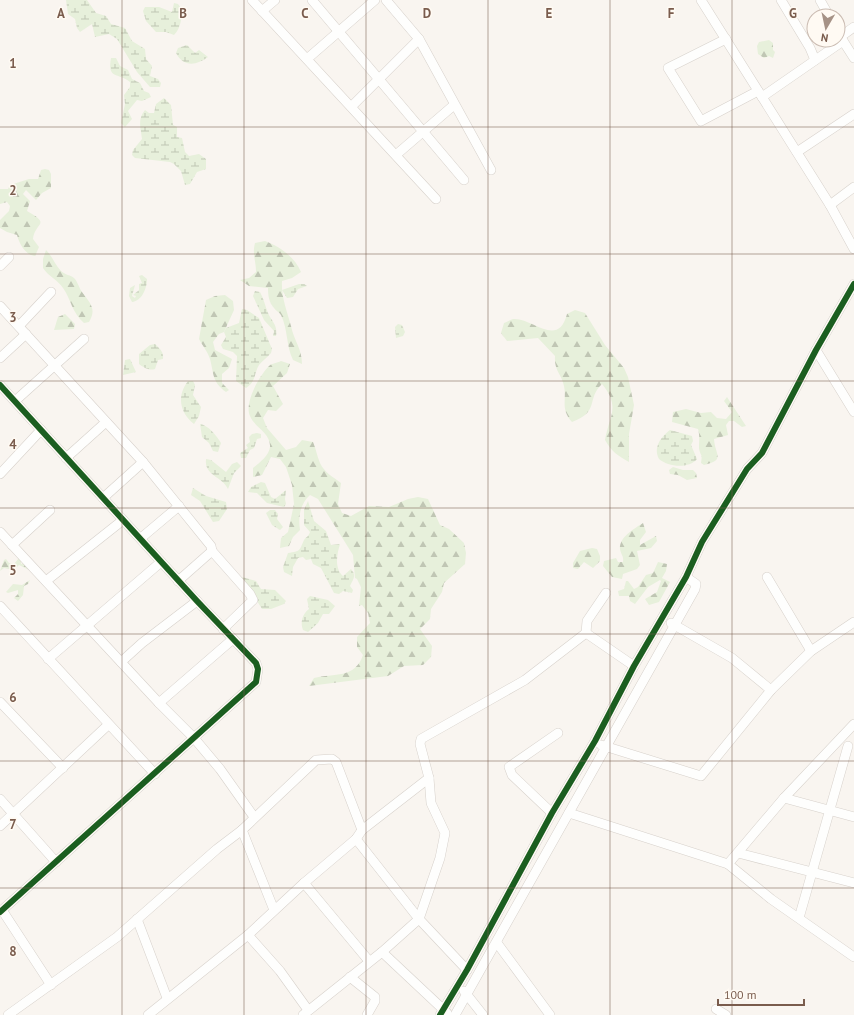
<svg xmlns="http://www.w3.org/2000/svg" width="854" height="1015" viewBox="0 0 854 1015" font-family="'PT Sans',sans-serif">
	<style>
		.forest { fill: url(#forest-firs) }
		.wetland { fill: url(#wetland-marsh) }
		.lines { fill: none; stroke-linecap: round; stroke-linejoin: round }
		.minor-casing { stroke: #d7d1cb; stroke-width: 10 }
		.minor { stroke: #fefefd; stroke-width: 9 }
		.cycleway-casing { stroke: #fffaf3; stroke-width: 8 }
		.cycleway { stroke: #1b5e20; stroke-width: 6 }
		.grid { fill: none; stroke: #7a5c4d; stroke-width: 1; stroke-opacity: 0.55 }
		.grid-label { font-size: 13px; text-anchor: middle; font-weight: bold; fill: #7a5c4d; stroke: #fffaf3; stroke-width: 3; stroke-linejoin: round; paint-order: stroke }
	</style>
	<defs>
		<pattern id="forest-firs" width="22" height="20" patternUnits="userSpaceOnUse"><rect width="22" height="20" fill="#e7f0db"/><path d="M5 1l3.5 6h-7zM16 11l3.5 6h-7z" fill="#c0c6b4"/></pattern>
		<pattern id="wetland-marsh" width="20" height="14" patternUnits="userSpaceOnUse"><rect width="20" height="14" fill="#e7f0db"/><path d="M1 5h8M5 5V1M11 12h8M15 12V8" fill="none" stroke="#c0c6b4"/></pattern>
	</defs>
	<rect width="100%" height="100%" fill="#f9f5f0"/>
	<!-- forest -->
	<g class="forest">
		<polygon points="769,40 773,43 773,50 775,52 773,58 769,56 764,58 758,54 757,46 759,42"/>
		<path d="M45,169L49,170L51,174V188L42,193L36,200L26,190L23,194L30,201L27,211C52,225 35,222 33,239L39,247L35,256C25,255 19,243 17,235L7,232L0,228V220L9,211L10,206L7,202L0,204V189H8L10,185L29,179H38L41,170Z"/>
		<path d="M265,241C279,246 295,257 301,272L292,278L282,281C281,297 287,311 291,326C294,341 302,348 302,364L293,360C286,346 288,329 281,315C279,312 276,311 274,308C269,302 268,296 268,288L249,286L240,280L249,278L256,272C256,260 252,255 255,243Z"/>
		<path d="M46,250C53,257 55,265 61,271C65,275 71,275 74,278C78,282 79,288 82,292C90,303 97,309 89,322L84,323C72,313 71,299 63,288C58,280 48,276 43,268V259Z"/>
		<path d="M225,295L233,301L234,310L224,332L219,334L213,342L215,350L232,359L229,368L222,374V383L229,390L226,392C212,382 214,374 210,359C208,352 202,345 199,339L206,300L215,296Z"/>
		<path d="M575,310L585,313L605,345L624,368L628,377L634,405L629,434V462C618,456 611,451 605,440C609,416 621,407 602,384C586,399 600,412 572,422C560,408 567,401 564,386C561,373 554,371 555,356L538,338L507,341L501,333L504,323C507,322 510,320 513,319C532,317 558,349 567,314Z"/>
		<polygon points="65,314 75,324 74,329 54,330 58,317"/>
		<path d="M281,361L290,364L287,373L273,386L283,404L276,411L268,410L263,418L267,428L286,450L296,447L302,440L313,442C316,449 317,456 320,463C324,472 333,477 341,483L338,504L342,513L351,516L369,506L389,507L408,499L418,497L428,499L440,525L449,529L464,543L466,553L465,564L444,583L442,592L431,609L430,619L420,629L432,646L431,657L423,665L404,666L388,676L309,686L314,678C334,673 355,679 363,655L357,647V637L370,623L368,613L362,605L359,606L361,587L357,579L355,578L353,555L318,499L310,495C300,504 298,517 300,530L293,537L289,546L280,548L281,538L288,532L294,504L292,485L286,467L280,459L271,457L262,475L253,477V468C259,463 269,456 270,447C271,433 254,427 250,416C244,403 259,376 269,366C272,363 277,363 281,361Z"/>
		<path d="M727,397L746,426L742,427L734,421H729L726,425L728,435L714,439C715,455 726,460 704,465L701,463C703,453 700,456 699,448C699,441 700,436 698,429L672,422L673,412L686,409L701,413L711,412L717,418L726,419L732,412L724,401Z"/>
		<polygon points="673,467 683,470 693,470 696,473 697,478 687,480 678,475 670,474 669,470"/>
		<path d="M643,523L646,532L640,540V545L656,536L657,541L651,548L637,551L640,565L637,569L623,574L622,579L612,577L603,566L604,561L616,558L618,562H623C624,556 621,555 620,549C619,537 634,529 643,523Z"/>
		<polygon points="592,548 597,549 600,556 600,561 593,568 584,562 578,569 573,568 573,563 580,551"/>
		<polygon points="19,558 21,559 21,564 26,562 31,568 29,570 19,565 14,570 4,568 0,571 4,560 6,559 9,563 14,564"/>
		<polygon points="658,562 667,564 666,571 662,578 670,582 659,602 649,605 645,599 657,592 661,581 660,580 648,587 635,604 630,601 629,596 619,596 618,591 624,589 626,581 628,581 634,589 638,587 646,575 653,573"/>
		<polygon points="30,580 28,584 24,586 23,595 18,601 14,598 18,594 18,590 8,593 6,592 13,584 22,585"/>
	</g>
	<!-- wetland -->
	<g class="wetland">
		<polygon points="66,0 87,0 96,13 106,16 111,24 125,28 132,41 145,49 146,59 152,66 150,76 158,79 161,83 160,87 150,87 137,72 117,39 109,34 95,37 92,24 80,32 77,28 75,19 68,14"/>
		<path d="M174,3L178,4L181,8C182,18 181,28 174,35L166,32H156L146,21L143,11L145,7H159L172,12Z"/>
		<path d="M187,45L195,53L199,50L208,57C197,65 184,68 176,53L178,48Z"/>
		<path d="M111,58H116L120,66L128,70L132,79L140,83L144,91L149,93L151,97L142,101L137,100L128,111L132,119L125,127L121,123L125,104L124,95L130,87V82C118,72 107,80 111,58Z"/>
		<path d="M164,98L171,105L173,125L177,127V137L182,138L185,152L189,156L199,154L206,159V169L197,172L190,184L185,185L181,171L174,164L170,162L135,158L132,155L133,150L142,139C141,129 137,119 145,110L149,113H154L156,104Z"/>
		<path d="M142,275L147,279C147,288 142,301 132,302L129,296L130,288L135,285L132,296L135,298L136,296L133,295L139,290V284L142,283L139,276Z"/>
		<polygon points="299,284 304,284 307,286 298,289 293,297 287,298 282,290"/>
		<path d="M255,291L260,292C264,299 265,306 268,313C272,322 278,325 276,336H273L274,331L264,320L253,296Z"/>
		<path d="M242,309L247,310L259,318L272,349L271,353C267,358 263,360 259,365C254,373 256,382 246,388L236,381L237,356L233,352L223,349L221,345L226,337L224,332L226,328L239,323Z"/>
		<polygon points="398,324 402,325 405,332 403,336 396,338 395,327"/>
		<path d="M155,344C160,349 164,352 163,359L158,360L155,369C149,371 143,367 139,364V354L150,345Z"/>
		<polygon points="130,359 136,372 123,375 125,360"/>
		<path d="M188,381H193L195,385L193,395L201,407L199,416L194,424C179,412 177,395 188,381Z"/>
		<path d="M200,424C208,425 217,436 221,443L218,452L213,451L209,443L202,437Z"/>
		<path d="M670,430L692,436L693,441L691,445L697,459C689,469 668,467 659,459C653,447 661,437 670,430Z"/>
		<polygon points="257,433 261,434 261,438 257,439 254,448 250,450 246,458 241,458 240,453 248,448 246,445 250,442 249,437 252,434"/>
		<path d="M206,459L211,460L226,472L232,464L237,462L241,466L234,473L228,489C222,476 204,476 206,459Z"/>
		<polygon points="261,482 265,483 271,497 275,499 286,490 285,499 286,504 284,507 267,503 257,493 248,492 251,487"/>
		<polygon points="193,488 206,496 226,502 227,509 219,521 213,522 200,501 191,495"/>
		<path d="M308,501L314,521L326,531L331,545L340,544C337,554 334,568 343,576L351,569C357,576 353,579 350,586L353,590L352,593L343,591L339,594L334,593L321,568L313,564L311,559L306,560L303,557L298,558L293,567L292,576L284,572L283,567L288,553C301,551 299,551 304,540C306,537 309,536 310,532L304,525V510Z"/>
		<polygon points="270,510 275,510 278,514 277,519 283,527 280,530 272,525 266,513"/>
		<polygon points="242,577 256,581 261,589 275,590 286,601 284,604 271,609 262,609"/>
		<path d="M310,596L328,600L335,606L329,614H323L318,623L308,632L303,630C300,623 302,614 309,609L307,599Z"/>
	</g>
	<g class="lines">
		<!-- minor casing -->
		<g class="minor-casing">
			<g id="minor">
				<polyline points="252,0 436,199"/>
				<polyline points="312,0 464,180"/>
				<polyline points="386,0 419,39 491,170"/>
				<polyline points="701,0 830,205 854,249"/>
				<polyline points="781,0 810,48 815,60"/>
				<polyline points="820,0 829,16"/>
				<polyline points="262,11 275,0"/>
				<polyline points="838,33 854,58"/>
				<polyline points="840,37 854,27"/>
				<polyline points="726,39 668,68 701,121 758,91"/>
				<polyline points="307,59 375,0"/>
				<polyline points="762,97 843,41"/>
				<polyline points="352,106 419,39"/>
				<polyline points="797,152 854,114"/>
				<polyline points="397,154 454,105"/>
				<polyline points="830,205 854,187"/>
				<polyline points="0,266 9,257"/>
				<polyline points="0,306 143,462 211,546 212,551 250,594 253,600 223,629"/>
				<polyline points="19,326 51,292"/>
				<polyline points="816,350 854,412"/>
				<polyline points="0,358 26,334"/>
				<polyline points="0,385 197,601 256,663 258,669 256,682 0,912"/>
				<polyline points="15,401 84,339"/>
				<polyline points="66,458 106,422"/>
				<polyline points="0,474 41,430"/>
				<polyline points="103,498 143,462"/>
				<polyline points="0,532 159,703 194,738 220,769 254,817"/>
				<polyline points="141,538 179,506"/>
				<polyline points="12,545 50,510"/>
				<polyline points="767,577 811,651"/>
				<polyline points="46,581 123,520"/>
				<polyline points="178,581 212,551"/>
				<polyline points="0,606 155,774"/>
				<polyline points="671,623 732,658 771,690"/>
				<polyline points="586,633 587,621 606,593"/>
				<polyline points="48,659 161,562"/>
				<polyline points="121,662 142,643 197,601"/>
				<polyline points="0,702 63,768"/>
				<polyline points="159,703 233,639"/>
				<polyline points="601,745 701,776 771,690 811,651 854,622"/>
				<polyline points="784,798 854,817"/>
				<polyline points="0,799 56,862"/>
				<polyline points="552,813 512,775 509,767 558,733"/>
				<polyline points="569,813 728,864 771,899 854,957"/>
				<polyline points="0,826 108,725"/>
				<polyline points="242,830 274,910"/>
				<polyline points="356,839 419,919 467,970"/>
				<polyline points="738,853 854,883"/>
				<polyline points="728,864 784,798 854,724"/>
				<polyline points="304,883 369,961"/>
				<polyline points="2,910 51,985"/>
				<polyline points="799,918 848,746"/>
				<polyline points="137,919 167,998"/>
				<polyline points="248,935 280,971 308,1010"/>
				<polyline points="497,943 550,1015"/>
				<polyline points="382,952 447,1013"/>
				<polyline points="350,977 375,997 375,1001 367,1015"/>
				<polyline points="464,991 483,1015"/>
				<polyline points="716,1009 726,1015"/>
				<polyline points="8,1015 117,937 217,849 242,830 316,760 332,759 336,762 362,830"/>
				<polyline points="148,1015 248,935 304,883 356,839 362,830 429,778"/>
				<polyline points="303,1015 382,952 419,919 440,858 445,833 431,803 429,778 420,744 421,739 525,680 586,633 634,666"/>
				<polyline points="440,1015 467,970 552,813 595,741 634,666 686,577 702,542 747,469 762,453 816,350 854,284"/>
				<polyline points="455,1015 695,589 696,584 686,577"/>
			</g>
		</g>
		<!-- minor -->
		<use href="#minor" class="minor"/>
		<!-- cycleway casing -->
		<g class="cycleway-casing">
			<g id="cycleway">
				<polyline points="0,385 197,601 256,663 258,669 256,682 0,912"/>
				<polyline points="440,1015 467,970 552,813 595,741 634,666 686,577 702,542 747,469 762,453 816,350 854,284"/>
			</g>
		</g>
		<!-- cycleway -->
		<use href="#cycleway" class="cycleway"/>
	</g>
	<!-- grid -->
	<path class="grid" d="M122,0V1015M244,0V1015M366,0V1015M488,0V1015M610,0V1015M732,0V1015M0,127H854M0,254H854M0,381H854M0,508H854M0,634H854M0,761H854M0,888H854"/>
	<g class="grid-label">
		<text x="61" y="18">A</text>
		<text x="183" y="18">B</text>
		<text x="305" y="18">C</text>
		<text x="427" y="18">D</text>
		<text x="549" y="18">E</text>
		<text x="671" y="18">F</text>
		<text x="793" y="18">G</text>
		<text x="13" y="68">1</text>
		<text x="13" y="195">2</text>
		<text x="13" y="322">3</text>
		<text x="13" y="449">4</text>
		<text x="13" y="575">5</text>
		<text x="13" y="702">6</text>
		<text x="13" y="829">7</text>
		<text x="13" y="956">8</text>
	</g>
	<!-- north arrow -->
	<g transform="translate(826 28) rotate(189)"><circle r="19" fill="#fffaf3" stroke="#cabbb1"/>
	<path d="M0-3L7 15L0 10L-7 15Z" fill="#a69286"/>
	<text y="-6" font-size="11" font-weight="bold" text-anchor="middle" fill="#7a5c4d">N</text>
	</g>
	<!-- scale -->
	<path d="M718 999v6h86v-6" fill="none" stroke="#7a5c4d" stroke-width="2"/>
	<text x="724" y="999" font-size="12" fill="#7a5c4d" stroke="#fffaf3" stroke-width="3" paint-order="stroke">100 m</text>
</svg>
